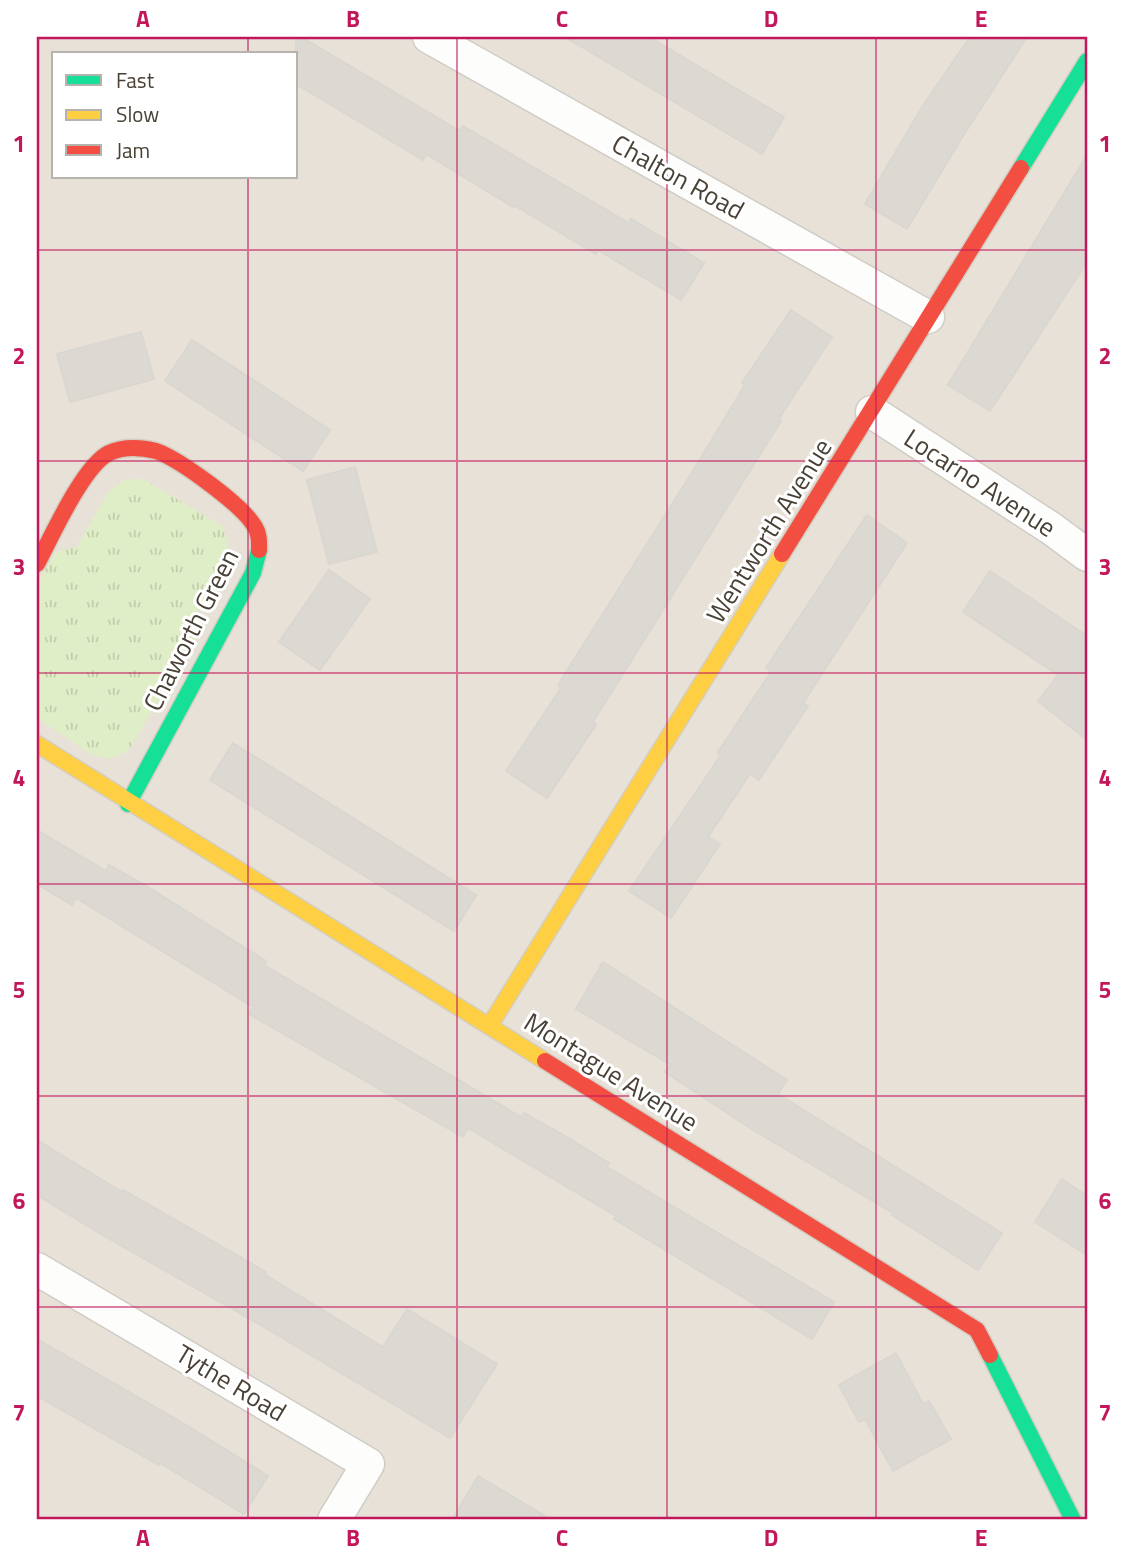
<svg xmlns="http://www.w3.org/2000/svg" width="1124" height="1557" viewBox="0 0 1124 1557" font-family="'Titillium Web',sans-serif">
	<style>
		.residential { fill: #e7e1d7; fill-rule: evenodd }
		.grass { fill: url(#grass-tufts) }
		.building { fill: #dcd8d2; stroke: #dad6d0; stroke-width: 2 }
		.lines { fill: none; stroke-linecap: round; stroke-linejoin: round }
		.street-casing { stroke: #d0cdc7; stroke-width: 35 }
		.fast-casing { stroke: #d3cec1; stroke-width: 19 }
		.slow-casing { stroke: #d3cec1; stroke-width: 19 }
		.jam-casing { stroke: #d3cec1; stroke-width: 19 }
		.street { stroke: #fdfdfc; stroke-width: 32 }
		.fast { stroke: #16e098; stroke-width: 16 }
		.slow { stroke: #ffcf43; stroke-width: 16 }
		.jam { stroke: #f24e42; stroke-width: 16 }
		.grid { fill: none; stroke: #c2185b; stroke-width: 2; stroke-opacity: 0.55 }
		.labels { text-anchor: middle; stroke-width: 6; stroke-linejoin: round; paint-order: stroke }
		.street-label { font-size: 26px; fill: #494135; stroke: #fff }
		.neatline { fill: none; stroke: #c2185b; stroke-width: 2.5 }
		.grid-label { font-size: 23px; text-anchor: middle; font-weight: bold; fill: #c2185b }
	</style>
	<defs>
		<pattern id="grass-tufts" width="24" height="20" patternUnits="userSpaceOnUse" patternTransform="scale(1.75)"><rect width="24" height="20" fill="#e0eec7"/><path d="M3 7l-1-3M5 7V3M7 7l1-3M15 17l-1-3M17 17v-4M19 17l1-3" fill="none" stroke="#c2cdac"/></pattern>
	</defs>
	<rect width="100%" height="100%" fill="#f2efea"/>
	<!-- residential -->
	<path class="residential" d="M37,37H1087V1520H37ZM54,54H296V177H54Z"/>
	<!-- grass -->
	<polygon class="grass" points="143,479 222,526 228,541 227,564 190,623 195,640 128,751 110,759 92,755 37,718 37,583 56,552 77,547 108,492 124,480"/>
	<!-- building -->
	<g class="building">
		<polygon points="296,37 301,37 460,131 463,126 629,223 631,219 704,263 681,300 598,250 596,254 514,205 513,207 426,154 423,160 296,84"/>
		<polygon points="565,37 649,37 784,117 762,154"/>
		<polygon points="970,37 1027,37 963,136 907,229 865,204 922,107"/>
		<polygon points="1087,155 1087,262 990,411 948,385"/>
		<polygon points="791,310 832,337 778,420 781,421 593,722 596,725 547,798 506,771 561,688 558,685 696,466 745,385 742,383"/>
		<polygon points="141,332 154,379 70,402 57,354"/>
		<polygon points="192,340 330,430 303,471 165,381"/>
		<polygon points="355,467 377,552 329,564 307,480"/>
		<polygon points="867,515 907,543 803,703 808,706 759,780 750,774 708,837 720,844 671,918 629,891 721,755 718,752 771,672 766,668"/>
		<polygon points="329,570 370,599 320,670 279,642"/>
		<polygon points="990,571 1087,636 1087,740 1038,701 1058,675 963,612"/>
		<polygon points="233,743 476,895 454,931 210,780"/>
		<polygon points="37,830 106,871 109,865 148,887 266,961 264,965 521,1117 524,1113 567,1137 609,1163 607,1167 834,1302 812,1339 614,1219 616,1216 468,1128 463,1137 249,1014 253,1007 76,898 72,905 37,884"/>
		<polygon points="603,962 787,1080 778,1094 1002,1233 978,1270 892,1215 893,1213 750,1128 665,1072 671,1065 576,1009"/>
		<polygon points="37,1140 122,1192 123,1190 266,1272 264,1274 383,1347 407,1309 497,1364 450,1438 264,1327 99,1233 37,1195"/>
		<polygon points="1062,1179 1087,1196 1087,1255 1035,1222"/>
		<polygon points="37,1339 183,1423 268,1476 244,1514 160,1463 159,1465 37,1396"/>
		<polygon points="896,1353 923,1404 929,1401 951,1439 893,1471 865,1419 859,1422 839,1385"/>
		<polygon points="478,1476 552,1520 452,1520"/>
	</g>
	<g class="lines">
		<!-- street casing -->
		<g class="street-casing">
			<g id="street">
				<polyline points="429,37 928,317"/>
				<polyline points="872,412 1052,529 1087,555"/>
				<polyline points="37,1269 368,1464 334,1520"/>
			</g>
		</g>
		<!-- fast casing -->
		<g class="fast-casing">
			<g id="fast">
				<polyline points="1021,168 1087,61"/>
				<polyline points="128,804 253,573 259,550"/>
				<polyline points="990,1355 1073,1520"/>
			</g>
		</g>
		<!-- slow casing -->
		<g class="slow-casing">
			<g id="slow">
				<polyline points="37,744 545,1061"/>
				<polyline points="490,1025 782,554"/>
			</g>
		</g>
		<!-- jam casing -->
		<g class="jam-casing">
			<g id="jam">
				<polyline points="782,554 1021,168"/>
				<path d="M37,564C52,536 83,466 109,453C124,446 140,447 156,451C179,459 246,507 256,529C260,536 259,543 259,550"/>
				<polyline points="545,1061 977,1330 990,1355"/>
			</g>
		</g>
		<!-- street -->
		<use href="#street" class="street"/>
		<!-- fast -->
		<use href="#fast" class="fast"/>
		<!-- slow -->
		<use href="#slow" class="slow"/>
		<!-- jam -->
		<use href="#jam" class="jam"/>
	</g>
	<!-- grid -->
	<path class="grid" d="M248,37V54M457,37V1520M667,37V1520M876,37V1520M248,177V1520M37,250H1087M37,461H1087M37,673H1087M37,884H1087M37,1096H1087M37,1307H1087"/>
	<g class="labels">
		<!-- street labels -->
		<g class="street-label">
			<text transform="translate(678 177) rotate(29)" y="9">Chalton Road</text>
			<text transform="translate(980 483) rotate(33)" y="9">Locarno Avenue</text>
			<text transform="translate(769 531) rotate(-58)" y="9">Wentworth Avenue</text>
			<text transform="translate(191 630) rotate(-63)" y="9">Chaworth Green</text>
			<text transform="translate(611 1072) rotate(32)" y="9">Montague Avenue</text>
			<text transform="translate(231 1383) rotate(31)" y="9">Tythe Road</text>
		</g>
	</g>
	<!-- border -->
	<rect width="1124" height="1557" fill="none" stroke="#ffffff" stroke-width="77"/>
	<!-- legend -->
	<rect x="52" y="52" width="245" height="126" fill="#ffffff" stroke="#b6b3ae" stroke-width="2"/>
	<rect x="66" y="75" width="35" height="10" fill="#16e098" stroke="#b6b3ae" stroke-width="2"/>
	<text x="116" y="88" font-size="21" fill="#494135">Fast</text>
	<rect x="66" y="110" width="35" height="10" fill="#ffcf43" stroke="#b6b3ae" stroke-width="2"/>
	<text x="116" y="122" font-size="21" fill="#494135">Slow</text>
	<rect x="66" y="145" width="35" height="10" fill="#f24e42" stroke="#b6b3ae" stroke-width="2"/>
	<text x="116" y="158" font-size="21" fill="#494135">Jam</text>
	<rect x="38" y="38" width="1048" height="1480" class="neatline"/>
	<g class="grid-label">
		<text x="143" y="27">A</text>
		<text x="353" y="27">B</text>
		<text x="562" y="27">C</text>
		<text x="771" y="27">D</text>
		<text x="981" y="27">E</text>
		<text x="19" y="152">1</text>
		<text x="1105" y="152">1</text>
		<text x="19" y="364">2</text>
		<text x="1105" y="364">2</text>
		<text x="19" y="575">3</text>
		<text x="1105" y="575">3</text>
		<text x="19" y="786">4</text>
		<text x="1105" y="786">4</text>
		<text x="19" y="998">5</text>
		<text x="1105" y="998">5</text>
		<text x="19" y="1209">6</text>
		<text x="1105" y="1209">6</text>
		<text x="19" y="1421">7</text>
		<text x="1105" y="1421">7</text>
		<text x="143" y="1546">A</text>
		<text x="353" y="1546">B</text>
		<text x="562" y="1546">C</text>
		<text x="771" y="1546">D</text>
		<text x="981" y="1546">E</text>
	</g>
</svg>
